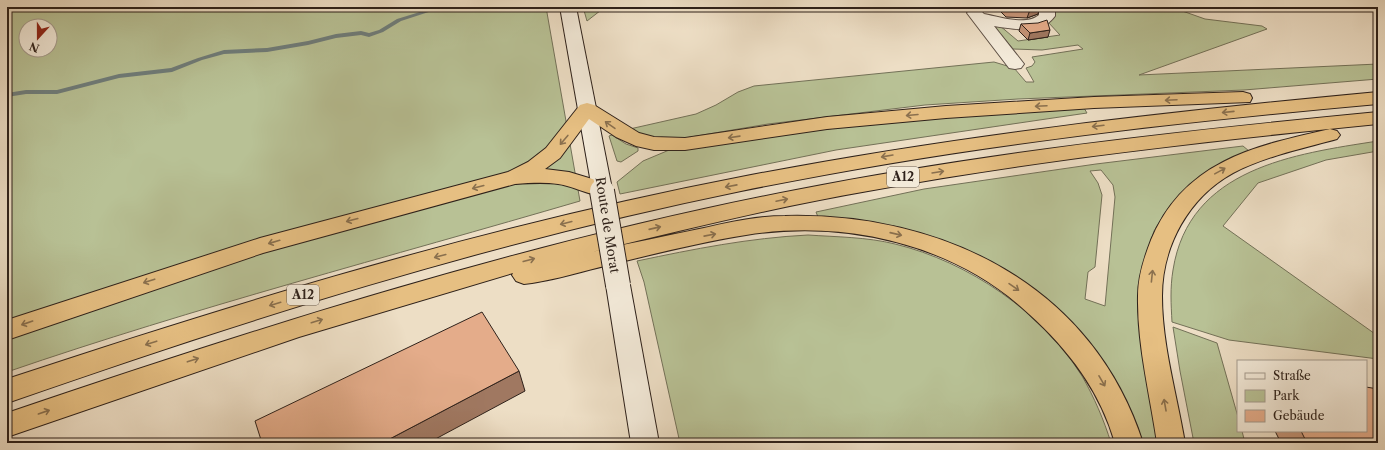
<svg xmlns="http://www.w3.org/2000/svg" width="1385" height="450" viewBox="0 0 1385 450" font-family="'Libre Caslon Text',serif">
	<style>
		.green { fill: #b8c195; stroke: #737158; fill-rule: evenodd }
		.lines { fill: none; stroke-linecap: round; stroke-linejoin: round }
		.stream { fill: #6f7d7b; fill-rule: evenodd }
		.street-casing { stroke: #5e5045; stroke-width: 2 }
		.secondary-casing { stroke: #2e211a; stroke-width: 2 }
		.highway-casing { stroke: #2e211a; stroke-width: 2 }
		.street { fill: #f3ead9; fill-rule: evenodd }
		.secondary { fill: #f3ead9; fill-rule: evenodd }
		.highway { fill: #e6bf82; fill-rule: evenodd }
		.secondary-bridge-far1-casing { stroke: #2e211a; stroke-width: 19; stroke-linecap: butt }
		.secondary-bridge-casing { stroke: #2e211a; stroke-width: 26; stroke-linecap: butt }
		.secondary-bridge-far1 { stroke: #f3ead9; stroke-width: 18 }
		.secondary-bridge { stroke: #f3ead9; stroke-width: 24 }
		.wall { fill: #c49477; stroke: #2e211a }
		.shaded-wall { fill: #a07861; stroke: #2e211a }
		.building { fill: #e4ac8a; stroke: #2e211a }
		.oneway { stroke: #8a704e }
		.labels { text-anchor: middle; stroke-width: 4; stroke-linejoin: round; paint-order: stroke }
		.shield { fill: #f3ead9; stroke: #695d53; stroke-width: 1 }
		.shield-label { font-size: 12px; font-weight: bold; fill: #2e211a }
		.street-label { font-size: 13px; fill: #2e211a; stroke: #f3ead9 }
	</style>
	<rect width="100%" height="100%" fill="#eddec5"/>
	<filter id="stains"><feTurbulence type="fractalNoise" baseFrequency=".005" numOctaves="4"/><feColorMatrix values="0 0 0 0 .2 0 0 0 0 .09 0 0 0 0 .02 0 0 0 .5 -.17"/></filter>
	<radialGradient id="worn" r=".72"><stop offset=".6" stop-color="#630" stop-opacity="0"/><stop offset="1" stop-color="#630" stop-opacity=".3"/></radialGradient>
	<!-- green -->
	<g class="green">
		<path d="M7,7H546L580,201C389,257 196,307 7,372ZM26,26H50V50H26Z"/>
		<polygon points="583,7 605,7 587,21"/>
		<polygon points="1051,7 1171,7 1205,19 1262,26 1267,29 1139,75 1378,64 1378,79 1244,90 1018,99 925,105 768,124 673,140 612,133 696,114 716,105 738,92 754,86 994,62 1014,68 1026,82 1034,82 1026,68 1032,66 1035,62 1032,57 1083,49 1078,45 1042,50 1013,49 993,25 999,25 1018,41 1060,35 1048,22"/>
		<polygon points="1084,108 1087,113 836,150 620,194 617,182 643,161 674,148 925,117"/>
		<polygon points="612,135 626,144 638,148 638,151 621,162 617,161 609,136"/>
		<path d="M1378,141V151L1326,160L1258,183L1223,226L1378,336V359L1229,340L1172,322C1171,304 1170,288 1173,270C1189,168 1294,154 1378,141Z"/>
		<path d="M1243,146L1249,151L1234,157L1207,171L1185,189L1168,208L1154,231L1144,262L1161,443H1143L1137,425L1113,379L964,250L931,237L894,226L818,217L816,212L924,189L1096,164ZM1101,170L1113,185L1115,197L1105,306L1085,299L1088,272L1095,267L1102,195L1098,183L1090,171Z"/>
		<path d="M808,235C837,237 867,237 895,244C969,262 1042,312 1082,376C1094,397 1104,420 1111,443H680L644,282L637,261C694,249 749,238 808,235Z"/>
		<polygon points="1173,327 1217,343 1238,417 1238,431 1242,431 1245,443 1194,443 1180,371"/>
	</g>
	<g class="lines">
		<!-- stream -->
		<polygon class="stream" points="436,7 444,7 401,21 383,32 369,37 361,35 336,38 308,45 267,52 224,54 202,60 172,72 119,78 57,94 26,94 7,97 7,93 26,90 57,90 119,74 171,68 198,58 224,50 267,48 308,41 336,34 361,31 369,33 379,30 397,19"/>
		<!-- street casing -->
		<g class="street-casing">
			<path id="street" d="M1039,7H1055V16C1042,35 1013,29 994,26L1024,64L1021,68L1015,69L1009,68L967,13L969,10C976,8 980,9 984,14C1000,17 1026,26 1039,15Z"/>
		</g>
		<!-- secondary casing -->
		<g class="secondary-casing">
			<g id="secondary">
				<polygon points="560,7 576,7 612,189 609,194 602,196 595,194 592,189"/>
				<polygon points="618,276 626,279 630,285 659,443 631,443 606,285 610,279"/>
			</g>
		</g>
		<!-- highway casing -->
		<g class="highway-casing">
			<g id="highway">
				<path d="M1243,92L1250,94L1252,98L1250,102L1094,108L946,118L827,129L685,150H654L636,146L616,137L589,119L560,158L545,169L569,172L609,184L612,189L609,194C594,199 575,186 558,184C544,182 530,183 515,184L263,253L7,340V320L260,238L508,172L528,162L546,148L580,105L587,103L594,105L639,133L654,137L685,138L827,117L946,106L1094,97Z"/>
				<path d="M1378,92V104C1164,123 951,148 741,191C491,242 247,319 7,403V379C248,299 492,225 741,177C952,136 1164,112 1378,92Z"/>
				<path d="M1378,112V124C1207,141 1037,160 868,191C776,207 686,229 596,251L592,252C629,243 667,236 704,228C731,222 757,216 785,216C943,212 1093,286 1143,443H1115C1100,391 1069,350 1029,314C955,244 845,219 746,235C701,242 653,254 609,265C583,271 558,279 532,283L524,284L516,281L512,275L513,273L299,337L7,437V413C266,325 527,242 796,190C988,152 1183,131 1378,112Z"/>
				<path d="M1330,129L1337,131L1340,135L1337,139C1301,149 1266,156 1233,173C1189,197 1162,246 1162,296C1162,345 1177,395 1185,443H1157C1150,395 1137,345 1138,296C1138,276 1144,258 1151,240C1184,161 1254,146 1330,129Z"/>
			</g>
		</g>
		<!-- street -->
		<use href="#street" class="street"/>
		<!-- secondary -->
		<use href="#secondary" class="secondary"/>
		<!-- highway -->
		<use href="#highway" class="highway"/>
		<!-- secondary-bridge-far1 casing -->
		<g class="secondary-bridge-far1-casing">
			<polyline id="secondary-bridge-far1" points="602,189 603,192"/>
		</g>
		<!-- secondary-bridge casing -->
		<g class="secondary-bridge-casing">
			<polyline id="secondary-bridge" points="602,191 618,285"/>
		</g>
		<!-- secondary-bridge-far1 -->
		<use href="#secondary-bridge-far1" class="secondary-bridge-far1"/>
		<!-- secondary-bridge -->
		<use href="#secondary-bridge" class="secondary-bridge"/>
	</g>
	<!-- wall -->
	<g class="wall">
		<polygon points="996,7 1040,7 1038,14 1027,18 1006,17"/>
		<polygon points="1021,24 1048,37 1028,40 1019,31"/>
		<polygon points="1275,431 1366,431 1378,443 1281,443"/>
	</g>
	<!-- shaded-wall -->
	<g class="shaded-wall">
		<polygon points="1031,7 1040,7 1038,14 1027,18"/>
		<polygon points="1050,30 1048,37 1028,40 1030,33"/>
		<polygon points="519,371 525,391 428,443 382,443"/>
	</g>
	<!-- building -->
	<g class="building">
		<polygon points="1047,20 1050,30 1030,33 1021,24 1038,23"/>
		<polygon points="482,312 519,371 382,443 262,443 255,421"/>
		<polygon points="1366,387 1378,389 1378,443 1307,443 1301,431 1366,431"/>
	</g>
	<!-- one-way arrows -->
	<defs><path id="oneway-shaft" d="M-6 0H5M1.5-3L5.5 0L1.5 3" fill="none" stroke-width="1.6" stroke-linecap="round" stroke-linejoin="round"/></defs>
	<g class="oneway">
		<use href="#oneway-shaft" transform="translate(1171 100) rotate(177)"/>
		<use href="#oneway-shaft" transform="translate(1041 106) rotate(177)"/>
		<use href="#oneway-shaft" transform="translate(1228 112) rotate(174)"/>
		<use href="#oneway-shaft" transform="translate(912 115) rotate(175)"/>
		<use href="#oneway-shaft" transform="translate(610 125) rotate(-145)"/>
		<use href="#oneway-shaft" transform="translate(1098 126) rotate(173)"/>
		<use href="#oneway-shaft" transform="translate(734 137) rotate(172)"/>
		<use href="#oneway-shaft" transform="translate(564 140) rotate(130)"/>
		<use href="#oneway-shaft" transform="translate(887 156) rotate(170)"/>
		<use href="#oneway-shaft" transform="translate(1220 171) rotate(-29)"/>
		<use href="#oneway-shaft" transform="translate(938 172) rotate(-9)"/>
		<use href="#oneway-shaft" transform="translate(731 186) rotate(169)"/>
		<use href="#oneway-shaft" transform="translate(478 187) rotate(165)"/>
		<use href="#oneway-shaft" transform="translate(782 200) rotate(-12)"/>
		<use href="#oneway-shaft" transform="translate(352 220) rotate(165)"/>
		<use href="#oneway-shaft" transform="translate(566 223) rotate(166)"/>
		<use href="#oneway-shaft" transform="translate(655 228) rotate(-13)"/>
		<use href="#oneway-shaft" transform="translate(896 234) rotate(13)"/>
		<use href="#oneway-shaft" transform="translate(710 235) rotate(-11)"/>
		<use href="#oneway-shaft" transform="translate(274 242) rotate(164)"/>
		<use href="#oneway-shaft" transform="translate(440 256) rotate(165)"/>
		<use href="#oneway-shaft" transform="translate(529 260) rotate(-15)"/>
		<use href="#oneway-shaft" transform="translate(1152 276) rotate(-84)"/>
		<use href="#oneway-shaft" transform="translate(149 281) rotate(162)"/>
		<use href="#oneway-shaft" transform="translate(1014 287) rotate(35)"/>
		<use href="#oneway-shaft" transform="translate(275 304) rotate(163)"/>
		<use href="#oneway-shaft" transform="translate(317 321) rotate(-17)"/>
		<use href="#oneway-shaft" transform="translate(27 323) rotate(161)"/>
		<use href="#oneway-shaft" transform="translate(151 343) rotate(162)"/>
		<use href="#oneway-shaft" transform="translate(193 360) rotate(-18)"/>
		<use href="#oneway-shaft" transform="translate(1102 381) rotate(60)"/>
		<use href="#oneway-shaft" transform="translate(1165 405) rotate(-100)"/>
		<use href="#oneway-shaft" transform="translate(44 412) rotate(-19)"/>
	</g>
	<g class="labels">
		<!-- shield labels -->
		<g class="shield">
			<rect x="887" y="167" width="32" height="20" rx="3"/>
			<rect x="287" y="285" width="32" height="20" rx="3"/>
		</g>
		<g class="shield-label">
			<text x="903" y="181">A12</text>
			<text x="303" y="299">A12</text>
		</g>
		<!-- street labels -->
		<g class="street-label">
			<text transform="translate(608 225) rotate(81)" y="5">Route de Morat</text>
		</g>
	</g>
	<!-- margin -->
	<rect width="1385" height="450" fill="none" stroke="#eddec5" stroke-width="24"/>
	<rect x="8" y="8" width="1369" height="434" fill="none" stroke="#2e211a" stroke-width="2"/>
	<rect x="12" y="12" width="1361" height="426" fill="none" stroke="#2e211a"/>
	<!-- legend -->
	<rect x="1237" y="360" width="130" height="72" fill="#f3ead9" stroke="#a49a8d"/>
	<rect x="1245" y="373" width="20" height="6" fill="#f3ead9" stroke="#a49a8d"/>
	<text x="1273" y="380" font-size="12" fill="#2e211a">Straße</text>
	<rect x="1245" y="390" width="20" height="12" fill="#b8c195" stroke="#a49a8d"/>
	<text x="1273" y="400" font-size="12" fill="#2e211a">Park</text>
	<rect x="1245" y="410" width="20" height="12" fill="#e4ac8a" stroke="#a49a8d"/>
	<text x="1273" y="420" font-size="12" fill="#2e211a">Gebäude</text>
	<!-- north arrow -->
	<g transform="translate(38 38) rotate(201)"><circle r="19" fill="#f3ead9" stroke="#a49a8d"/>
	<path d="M0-3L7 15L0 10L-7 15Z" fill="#8f2418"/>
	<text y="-6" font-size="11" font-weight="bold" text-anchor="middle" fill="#2e211a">N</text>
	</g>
	<rect width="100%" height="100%" filter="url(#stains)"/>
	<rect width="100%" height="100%" fill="url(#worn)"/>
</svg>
